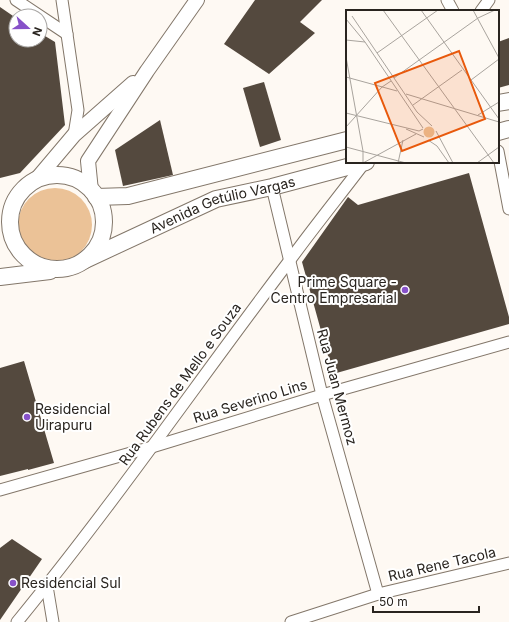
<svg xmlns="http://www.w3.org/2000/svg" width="509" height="622" viewBox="0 0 509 622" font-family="Inter,sans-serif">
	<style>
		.green { fill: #ebc297 }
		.building { fill: #54493e }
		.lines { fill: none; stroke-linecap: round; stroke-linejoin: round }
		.minor-casing { stroke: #83776a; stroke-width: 13 }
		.tertiary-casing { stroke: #83776a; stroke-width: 16 }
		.secondary-casing { stroke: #83776a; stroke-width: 18 }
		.minor { stroke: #fff; stroke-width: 11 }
		.tertiary { stroke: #fff; stroke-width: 14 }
		.secondary { stroke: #fff; stroke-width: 16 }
		.poi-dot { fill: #8751c9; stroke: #fff; stroke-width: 1.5 }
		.labels { text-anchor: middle; stroke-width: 4; stroke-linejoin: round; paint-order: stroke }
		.street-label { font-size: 14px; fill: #29241f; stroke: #fff }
		.poi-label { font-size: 14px; fill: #29241f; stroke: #fff; text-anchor: start }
		.inset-road { fill: none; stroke: #a9a49e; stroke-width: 1 }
		.view { fill: #e8590c; fill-opacity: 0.15; stroke: #e8590c; stroke-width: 2 }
		.inset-edge { fill: none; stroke: #29241f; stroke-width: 2 }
	</style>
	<rect width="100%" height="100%" fill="#fef9f3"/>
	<!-- green -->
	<circle class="green" cx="55" cy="225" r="37"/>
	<!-- building -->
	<g class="building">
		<polygon points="255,0 322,0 300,22 315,33 269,74 224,44"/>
		<polygon points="0,7 16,18 16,40 40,40 40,33 55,42 65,125 20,173 0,178"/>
		<polygon points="509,38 509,85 498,88 498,42"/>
		<polygon points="264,82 281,140 260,147 243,88"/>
		<polygon points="160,120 173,175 123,186 115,150"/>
		<polygon points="469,173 509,317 509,324 333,374 302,262 348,197 358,205"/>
		<polygon points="24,361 54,463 28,470 28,469 0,476 0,368"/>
		<polygon points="12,539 42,559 0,620 0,548"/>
	</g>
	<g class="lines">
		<!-- minor casing -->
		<g class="minor-casing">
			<g id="minor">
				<polyline points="16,0 67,34"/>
				<polyline points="62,0 78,110 74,135"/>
				<polyline points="447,0 453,11"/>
				<polyline points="481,11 489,0"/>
				<polyline points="498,151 509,209"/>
				<polyline points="272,187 322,395 378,594"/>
				<polyline points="0,490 152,447 322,395 509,342"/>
				<polyline points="47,586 53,622"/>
				<path d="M17,622C113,505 199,380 290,260C314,227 340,195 365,162"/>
				<polyline points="291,622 378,594 509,563"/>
			</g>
		</g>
		<!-- tertiary casing -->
		<g class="tertiary-casing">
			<g id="tertiary">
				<polyline points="36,180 74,135 133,83"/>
				<polyline points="91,191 88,161 147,71 197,0"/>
			</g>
		</g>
		<!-- secondary casing -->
		<g class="secondary-casing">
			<g id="secondary">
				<polyline points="498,103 509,101"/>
				<polyline points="498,132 509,129"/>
				<circle cx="57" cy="222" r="47"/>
				<polyline points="96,197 128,196 347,140"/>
				<path id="s1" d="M85,260L216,199L272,187L366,162"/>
				<polyline points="0,277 50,271"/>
			</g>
		</g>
		<!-- minor -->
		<use href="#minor" class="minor"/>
		<!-- tertiary -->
		<use href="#tertiary" class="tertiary"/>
		<!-- secondary -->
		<use href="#secondary" class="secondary"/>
	</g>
	<!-- markers -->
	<g class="poi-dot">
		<circle cx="405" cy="290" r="4"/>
		<circle cx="27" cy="417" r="4"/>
		<circle cx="13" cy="583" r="4"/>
	</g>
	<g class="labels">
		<!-- street labels -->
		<g class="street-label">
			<text dy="5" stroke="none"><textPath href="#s1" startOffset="149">Avenida Getúlio Vargas</textPath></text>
			<text transform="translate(180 384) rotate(-54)" y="5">Rua Rubens de Mello e Souza</text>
			<text transform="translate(337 387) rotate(75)" y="5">Rua Juan Mermoz</text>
			<text transform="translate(250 401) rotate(-17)" y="5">Rua Severino Lins</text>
			<text transform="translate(442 564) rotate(-13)" y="5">Rua Rene Tacola</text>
		</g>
		<!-- poi labels -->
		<g class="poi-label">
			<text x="397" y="287" text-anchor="end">Prime Square -<tspan x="397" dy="16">Centro Empresarial</tspan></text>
			<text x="35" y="414">Residencial<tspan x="35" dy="16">Uirapuru</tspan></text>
			<text x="21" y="588">Residencial Sul</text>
		</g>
	</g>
	<!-- overview -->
	<g transform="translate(346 10)">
		<rect width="153" height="153" fill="#fef9f3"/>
		<path d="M77.5 122a5.5 5.5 0 1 1 11 0a5.5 5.5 0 1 1-11 0Z" fill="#ebc297"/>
		<path class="inset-road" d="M37,0L148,153M75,0L153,109M127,0L153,48M6,6L71,102L86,116M0,9L19,32L77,118M0,30L19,32M31,43L92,0M0,47L17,141V153M0,67L51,81M48,68L132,8L149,0M125,70L153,49M60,84L153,112M67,95L116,60M0,103L73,121L77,119M132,105L153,92M0,117L36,77L45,71M60,119L78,127M90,121L107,153M82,130L91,136L103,153M0,137L60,153M17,153L70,124M52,153L57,130M131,153L153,137"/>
		<path class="view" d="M113,41L139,109L56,141L29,73Z"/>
		<rect width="153" height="153" class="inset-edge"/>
	</g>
	<!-- north arrow -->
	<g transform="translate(28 28) rotate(111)"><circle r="19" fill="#ffffff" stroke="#a9a7a5"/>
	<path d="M0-3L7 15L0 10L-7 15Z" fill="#8751c9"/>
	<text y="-6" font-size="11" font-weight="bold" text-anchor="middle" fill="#29241f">N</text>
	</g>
	<!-- scale -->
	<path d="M373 606v6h106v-6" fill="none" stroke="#29241f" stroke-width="2"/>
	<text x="379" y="606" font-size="12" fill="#29241f" stroke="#ffffff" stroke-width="3" paint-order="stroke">50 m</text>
</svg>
